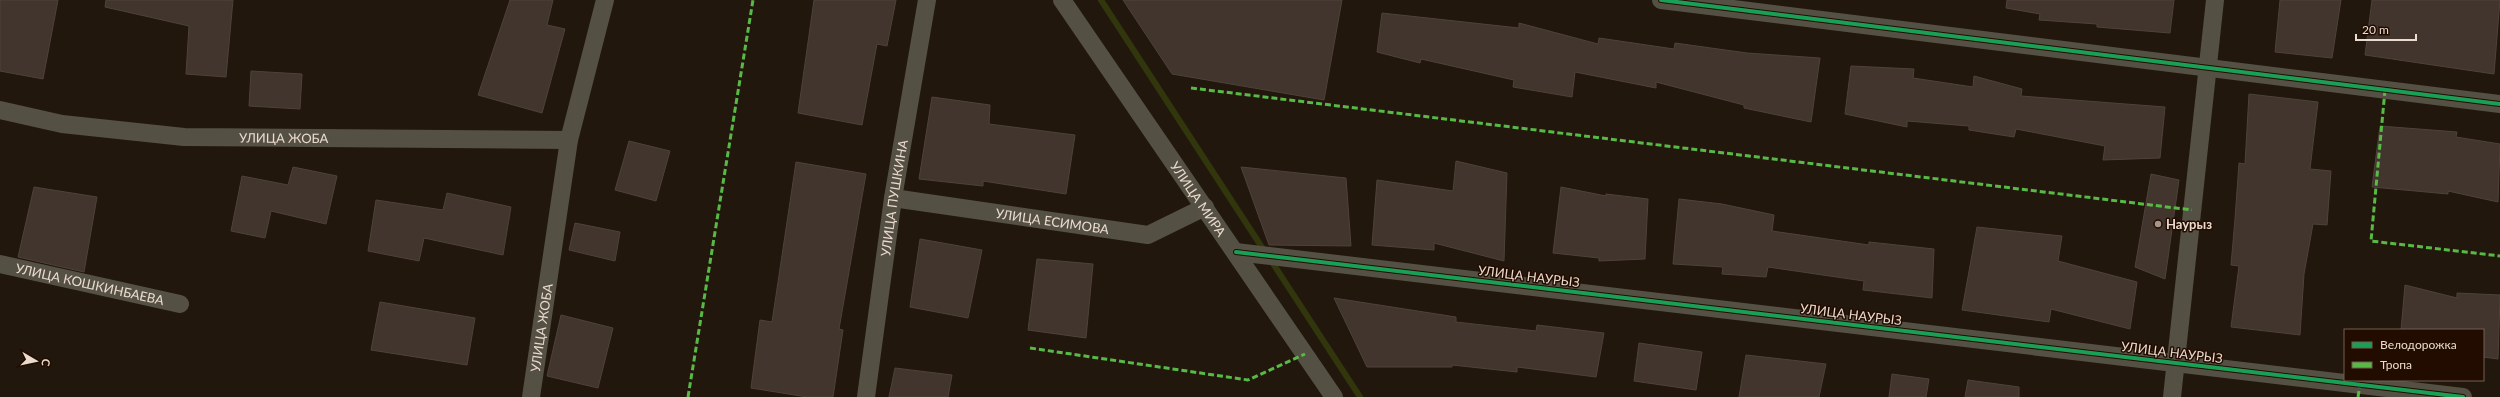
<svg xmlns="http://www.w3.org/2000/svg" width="2500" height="397" viewBox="0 0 2500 397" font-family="Lato,sans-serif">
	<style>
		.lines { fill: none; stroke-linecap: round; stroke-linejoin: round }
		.stream { stroke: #31360c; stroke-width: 6 }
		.building { fill: #41352e; stroke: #4e423a }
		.street { stroke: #555044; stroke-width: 18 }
		.quiet { stroke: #58b947; stroke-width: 3; stroke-dasharray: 6 3; stroke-linecap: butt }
		.cycleway-casing { stroke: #220c00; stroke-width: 6 }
		.cycleway { stroke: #1a9f57; stroke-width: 4 }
		.poi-dot { fill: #a5968a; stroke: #220c00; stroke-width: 1.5 }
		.labels { text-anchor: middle; stroke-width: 3; stroke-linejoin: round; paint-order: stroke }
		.street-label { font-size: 13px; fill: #ebdbce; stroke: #220c00 }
		.poi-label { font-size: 13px; font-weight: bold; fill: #ebdbce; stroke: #220c00; text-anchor: start }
	</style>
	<rect width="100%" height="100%" fill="#22170c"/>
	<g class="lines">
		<!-- stream -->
		<g class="stream">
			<polyline points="1101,0 1265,252"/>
			<polyline points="1270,259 1360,397"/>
		</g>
	</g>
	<!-- building -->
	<g class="building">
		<polygon points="0,0 58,0 43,79 0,71"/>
		<polygon points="106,0 233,0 226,77 186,74 189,26 105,7"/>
		<polygon points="510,0 553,0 547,25 565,29 542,113 478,95"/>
		<polygon points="814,0 896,0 887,46 877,44 862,125 798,113"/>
		<polygon points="1123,0 1342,0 1324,100 1172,74"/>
		<polygon points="2007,0 2174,0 2170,33 2097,27 2097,24 2039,20 2040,14 2006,8"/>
		<polygon points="2280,0 2341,0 2332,58 2275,52"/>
		<polygon points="2372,0 2500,0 2494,74 2365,55"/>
		<polygon points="1382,13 1519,28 1519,23 1598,44 1599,38 1674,49 1675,43 1747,53 1820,58 1811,122 1744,108 1744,105 1656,82 1656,88 1575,72 1572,97 1513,87 1514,80 1421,59 1420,63 1377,52"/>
		<polygon points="1851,66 1914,69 1913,78 1973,87 1974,76 2022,89 2021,96 2165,107 2160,158 2103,160 2105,146 2016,129 2014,137 1969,130 1969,126 1907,121 1907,127 1845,114"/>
		<polygon points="251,71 302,74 300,109 249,106"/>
		<polygon points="2249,94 2318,102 2310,169 2331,171 2327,225 2313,224 2304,274 2300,335 2231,327 2239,266 2231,265 2235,219 2239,163 2245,164"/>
		<polygon points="932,97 990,105 989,124 1075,135 1066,194 983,181 983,186 919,179"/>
		<polygon points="2380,126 2457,132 2456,137 2500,144 2498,202 2448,191 2448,194 2372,187"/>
		<polygon points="629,141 670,151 656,201 615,190"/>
		<polygon points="1456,161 1507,173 1504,261 1434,243 1434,250 1372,245 1377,180 1453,191"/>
		<polygon points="796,162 866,174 839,329 843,330 833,397 807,397 751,388 760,320 772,322"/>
		<polygon points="293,167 337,176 326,224 271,211 265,238 231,231 242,176 288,185"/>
		<polygon points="1241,167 1346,178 1351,246 1269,245"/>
		<polygon points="2151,174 2179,180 2165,279 2135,267"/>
		<polygon points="34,187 97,197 84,272 18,257"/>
		<polygon points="1561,187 1606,196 1606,194 1648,199 1645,259 1599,261 1599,258 1553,253"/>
		<polygon points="447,193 511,207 503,255 424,238 419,261 368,251 376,200 443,210"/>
		<polygon points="1679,199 1722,204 1774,215 1772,231 1869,245 1869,242 1934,249 1932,298 1863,290 1864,281 1768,267 1766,277 1722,274 1723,267 1673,264"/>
		<polygon points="575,223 620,232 615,261 569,250"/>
		<polygon points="1977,227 2062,236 2058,261 2137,282 2130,329 2051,309 2049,322 1962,310"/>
		<polygon points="920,239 982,250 968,318 910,307"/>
		<polygon points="1037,259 1093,264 1086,338 1028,330"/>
		<polygon points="2405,285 2457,298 2457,293 2500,295 2498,359 2483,357 2483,330 2401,330"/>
		<polygon points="1334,298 1456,317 1456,322 1536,331 1537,325 1604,333 1596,377 1517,367 1517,372 1452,365 1452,367 1367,367"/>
		<polygon points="380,302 475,318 467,365 371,350"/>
		<polygon points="561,315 613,328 598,388 547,376"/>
		<polygon points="1639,343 1702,352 1696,390 1634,381"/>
		<polygon points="1746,355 1826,364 1819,397 1739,397"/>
		<polygon points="895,368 952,375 948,397 889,397"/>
		<polygon points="1892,374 1929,379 1926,397 1889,397"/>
		<polygon points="1968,380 2019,387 2019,397 1965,397"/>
	</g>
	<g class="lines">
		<!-- street -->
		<g class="street">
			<path id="s1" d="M1062,0L1334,397"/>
			<polyline points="1661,0 2500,104"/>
			<path id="s2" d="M0,110L62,124L184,137L569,140"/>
			<path id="s3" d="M893,198L1148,235L1205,207"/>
			<polyline points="1236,252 2463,397"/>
			<path id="s4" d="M0,264L180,304"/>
			<path id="s5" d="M531,397L569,140L605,0"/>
			<path id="s6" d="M866,397L893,198L927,0"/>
			<polyline points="2172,397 2215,0"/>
		</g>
		<!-- quiet -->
		<g class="quiet">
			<polyline points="1191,88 2192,210"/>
			<polyline points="2385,90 2371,241 2500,256"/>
			<polyline points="1030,348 1248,380 1305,354"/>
			<polyline points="688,397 753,0"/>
			<polyline points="2358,397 2360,385"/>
		</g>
		<!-- cycleway casing -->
		<g class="cycleway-casing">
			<g id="cycleway">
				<polyline points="1661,0 2500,104"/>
				<polyline points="1236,252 2463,397"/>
			</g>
		</g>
		<!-- cycleway -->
		<use href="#cycleway" class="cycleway"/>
	</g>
	<!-- markers -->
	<circle class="poi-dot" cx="2158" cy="224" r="4"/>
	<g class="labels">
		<!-- street labels -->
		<g class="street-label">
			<text dy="5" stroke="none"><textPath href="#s2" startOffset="286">УЛИЦА ЖОБА</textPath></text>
			<text dy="5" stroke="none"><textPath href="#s6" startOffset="201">УЛИЦА ПУШКИНА</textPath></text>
			<text dy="5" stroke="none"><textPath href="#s1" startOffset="241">УЛИЦА МИРА</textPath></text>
			<text dy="5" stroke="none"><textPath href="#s3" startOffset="161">УЛИЦА ЕСИМОВА</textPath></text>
			<text transform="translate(1529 276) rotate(7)" y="5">УЛИЦА НАУРЫЗ</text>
			<text dy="5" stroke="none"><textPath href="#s4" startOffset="92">УЛИЦА КОШКИНБАЕВА</textPath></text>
			<text transform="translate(1851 314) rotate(7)" y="5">УЛИЦА НАУРЫЗ</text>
			<text dy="5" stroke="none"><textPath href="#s5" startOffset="70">УЛИЦА ЖОБА</textPath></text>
			<text transform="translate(2172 352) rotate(7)" y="5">УЛИЦА НАУРЫЗ</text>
		</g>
		<!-- poi labels -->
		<g class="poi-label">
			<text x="2166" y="229">Наурыз</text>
		</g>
	</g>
	<!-- legend -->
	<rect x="2344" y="329" width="140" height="52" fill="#220c00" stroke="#725f52"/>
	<rect x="2352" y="342" width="20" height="6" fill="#1a9f57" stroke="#725f52"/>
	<text x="2380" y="349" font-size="12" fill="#ebdbce">Велодорожка</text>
	<rect x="2352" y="362" width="20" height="6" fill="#58b947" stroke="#725f52"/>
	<text x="2380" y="369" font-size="12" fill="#ebdbce">Тропа</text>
	<!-- north arrow -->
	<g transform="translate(36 361) rotate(99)" stroke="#220c00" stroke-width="3" paint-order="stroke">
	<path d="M0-3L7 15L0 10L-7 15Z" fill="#ebdbce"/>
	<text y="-6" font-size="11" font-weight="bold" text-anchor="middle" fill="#ebdbce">С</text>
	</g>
	<!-- scale -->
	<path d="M2356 34v6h60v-6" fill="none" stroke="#ebdbce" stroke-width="2"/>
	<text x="2362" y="34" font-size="12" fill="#ebdbce" stroke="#220c00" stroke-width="3" paint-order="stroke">20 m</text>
</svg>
